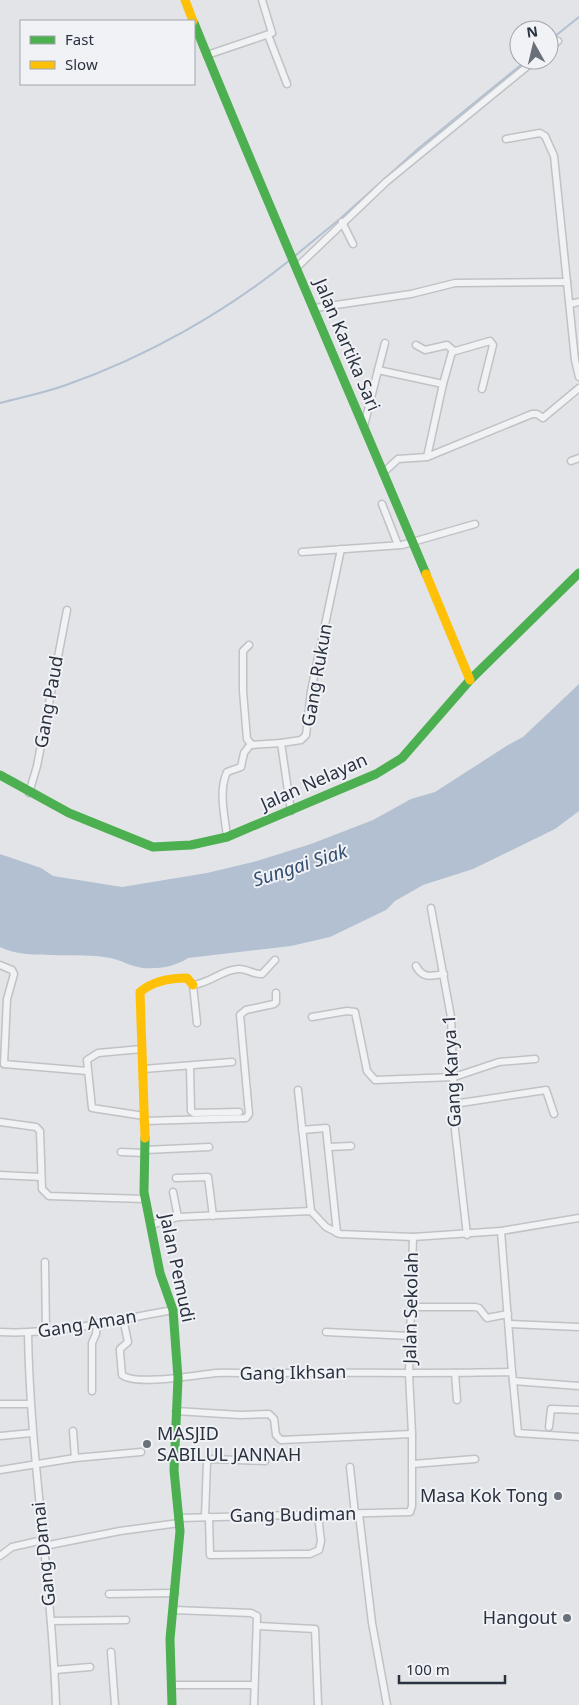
<svg xmlns="http://www.w3.org/2000/svg" width="579" height="1705" viewBox="0 0 579 1705" font-family="'Noto Sans',sans-serif">
	<style>
		.water { fill: #b2c0d1 }
		.lines { fill: none; stroke-linecap: round; stroke-linejoin: round }
		.stream { stroke: #b2c0d1; stroke-width: 2 }
		.street-casing { stroke: #c0c2c5; stroke-width: 9 }
		.street { stroke: #f1f2f4; stroke-width: 6 }
		.fast { stroke: #4caf50; stroke-width: 9 }
		.slow { stroke: #ffc107; stroke-width: 9 }
		.poi-dot { fill: #6a707a; stroke: #f0f2f6; stroke-width: 2 }
		.labels { text-anchor: middle; stroke-width: 4; stroke-linejoin: round; paint-order: stroke }
		.street-label { font-size: 18px; fill: #2a313f; stroke: #f0f2f6 }
		.poi-label { font-size: 18px; fill: #2a313f; stroke: #f0f2f6; text-anchor: end }
		.water-label { font-size: 19px; font-style: italic; fill: #354f71; stroke: #f0f2f6 }
	</style>
	<rect width="100%" height="100%" fill="#e2e4e7"/>
	<!-- water -->
	<path class="water" d="M579,684V811L555,829L473,869L423,885L395,901L386,910L330,937L291,946L188,958C174,967 160,969 143,968C132,967 121,960 110,958C78,951 26,961 0,947V854L41,868L53,876L122,887L207,873L257,861L311,844L373,820L411,799L435,792L508,745L523,737Z"/>
	<g class="lines">
		<!-- stream -->
		<g class="stream">
			<polyline points="549,41 579,17"/>
			<polyline points="296,255 341,218 419,148 527,60"/>
			<path d="M0,403C22,397 44,393 66,385C146,357 224,313 290,260"/>
		</g>
		<!-- street casing -->
		<g class="street-casing">
			<g id="street">
				<polyline points="268,35 287,84"/>
				<polyline points="549,48 558,41"/>
				<polyline points="207,55 272,33 262,0"/>
				<polyline points="506,139 540,133 545,136 554,156 575,360 579,377"/>
				<polyline points="342,222 353,244"/>
				<polyline points="297,267 386,182 535,60"/>
				<polyline points="570,304 579,302"/>
				<polyline points="315,308 411,294 455,283 567,282"/>
				<polyline points="416,345 425,350 447,345 454,351"/>
				<polyline points="378,370 385,343"/>
				<polyline points="443,384 452,352 490,341 493,345 482,389"/>
				<polyline points="364,426 378,370 443,384 427,457"/>
				<polyline points="571,461 579,458"/>
				<polyline points="383,473 398,459 427,457 532,414 537,414 543,418 579,388"/>
				<polyline points="382,504 398,545"/>
				<polyline points="302,552 402,545 475,524"/>
				<polyline points="249,645 243,651 243,691 247,739 252,745 281,743"/>
				<polyline points="29,793 37,766 67,610"/>
				<polyline points="291,811 281,743 301,740 306,735 311,691 341,549"/>
				<path d="M227,837C225,816 218,792 227,772L241,767L244,753L250,745"/>
				<polyline points="431,908 451,1017 455,1130 467,1235"/>
				<polyline points="0,965 12,970 14,974 7,999 4,1064 87,1071"/>
				<path d="M416,966C423,979 431,976 444,974"/>
				<polyline points="312,1017 347,1011 355,1012 367,1071 375,1080 454,1077 499,1062 535,1059"/>
				<path d="M197,1023L193,985C210,983 222,970 238,969C247,968 253,975 262,974L275,960"/>
				<polyline points="142,1049 98,1053 87,1060 92,1108 144,1116"/>
				<polyline points="190,1067 191,1111 194,1113 239,1112"/>
				<polyline points="143,1069 232,1062"/>
				<polyline points="298,1090 311,1211"/>
				<polyline points="454,1104 546,1090 554,1114"/>
				<polyline points="144,1121 246,1118 249,1114 240,1015 246,1010 274,1004 276,1002 276,993"/>
				<polyline points="0,1122 36,1127 40,1131 42,1189 49,1196 145,1199"/>
				<polyline points="302,1130 326,1128 337,1233"/>
				<polyline points="328,1147 351,1146"/>
				<polyline points="145,1150 209,1147"/>
				<polyline points="121,1152 145,1153"/>
				<polyline points="0,1175 41,1177"/>
				<polyline points="176,1178 208,1177 213,1216"/>
				<polyline points="178,1217 311,1211 326,1227 340,1234 413,1237 501,1231 579,1218"/>
				<polyline points="151,1225 178,1217 173,1192"/>
				<polyline points="501,1231 512,1372"/>
				<polyline points="45,1262 46,1331"/>
				<polyline points="411,1307 475,1307 479,1308 487,1318 508,1314"/>
				<path d="M123,1318L128,1342L120,1349V1352L122,1375C136,1386 196,1375 216,1373C232,1372 249,1374 265,1373C347,1372 429,1374 512,1372L513,1381L579,1386"/>
				<polyline points="510,1324 579,1327"/>
				<path d="M0,1332C58,1335 116,1320 173,1310"/>
				<polyline points="326,1332 410,1336"/>
				<path d="M28,1333C30,1458 52,1581 56,1705"/>
				<polyline points="455,1373 457,1400"/>
				<polyline points="513,1381 518,1433 579,1437"/>
				<polyline points="92,1391 92,1343 96,1334 97,1323"/>
				<polyline points="0,1404 29,1404"/>
				<polyline points="176,1411 240,1415 269,1414 274,1419 276,1435 281,1440 412,1434"/>
				<polyline points="549,1427 551,1409 579,1410"/>
				<polyline points="73,1431 75,1458"/>
				<polyline points="0,1436 32,1433"/>
				<polyline points="413,1464 475,1459"/>
				<polyline points="350,1467 355,1514"/>
				<polyline points="0,1470 75,1458 141,1452"/>
				<polyline points="359,1514 372,1623 387,1705"/>
				<polyline points="205,1517 207,1461 213,1459 265,1461"/>
				<polyline points="209,1517 210,1555 298,1554 310,1554 319,1550 321,1541 318,1515"/>
				<polyline points="179,1518 410,1512 412,1506 412,1434 409,1374 413,1237"/>
				<polyline points="44,1546 120,1531 179,1523"/>
				<polyline points="0,1556 12,1547 43,1540"/>
				<polyline points="109,1594 175,1593"/>
				<polyline points="174,1610 251,1613 257,1616 254,1705"/>
				<polyline points="51,1621 126,1620"/>
				<polyline points="258,1626 315,1629 318,1705"/>
				<polyline points="111,1652 115,1705"/>
				<polyline points="55,1670 90,1667"/>
				<polyline points="172,1685 254,1685"/>
			</g>
		</g>
		<!-- street -->
		<use href="#street" class="street"/>
		<!-- fast -->
		<g class="fast">
			<path d="M194,23C269,208 349,390 426,574"/>
			<polyline points="0,775 69,813 153,847 191,845 227,837 376,774 402,758 470,680 579,573"/>
			<polyline points="145,1138 144,1192 160,1273 173,1310 178,1378 174,1470 180,1531 170,1639 172,1705"/>
		</g>
		<!-- slow -->
		<g class="slow">
			<polyline points="185,0 193,21"/>
			<polyline points="426,574 470,680"/>
			<path d="M145,1138L140,992C153,981 170,978 187,978L193,985"/>
		</g>
	</g>
	<!-- markers -->
	<g class="poi-dot">
		<circle cx="147" cy="1444" r="5"/>
		<circle cx="558" cy="1496" r="5"/>
		<circle cx="567" cy="1618" r="5"/>
	</g>
	<g class="labels">
		<!-- street labels -->
		<g class="street-label">
			<text transform="translate(347 345) rotate(67)" y="6">Jalan Kartika Sari</text>
			<text transform="translate(317 675) rotate(-80)" y="6">Gang Rukun</text>
			<text transform="translate(49 702) rotate(-80)" y="6">Gang Paud</text>
			<text transform="translate(314 782) rotate(-24)" y="6">Jalan Nelayan</text>
			<text transform="translate(452 1071) rotate(-93)" y="6">Gang Karya 1</text>
			<text transform="translate(177 1268) rotate(78)" y="6">Jalan Pemudi</text>
			<text transform="translate(411 1308) rotate(-89)" y="6">Jalan Sekolah</text>
			<text transform="translate(87 1324) rotate(-9)" y="6">Gang Aman</text>
			<text transform="translate(293 1373) rotate(-1)" y="6">Gang Ikhsan</text>
			<text transform="translate(293 1515) rotate(-1)" y="6">Gang Budiman</text>
			<text transform="translate(44 1554) rotate(-96)" y="6">Gang Damai</text>
		</g>
		<!-- poi labels -->
		<g class="poi-label">
			<text x="157" y="1440" text-anchor="start">MASJID<tspan x="157" dy="21">SABILUL JANNAH</tspan></text>
			<text x="548" y="1502">Masa Kok Tong</text>
			<text x="557" y="1624">Hangout</text>
		</g>
		<!-- water labels -->
		<g class="water-label">
			<text transform="translate(300 865) rotate(-18)" y="7">Sungai Siak</text>
		</g>
	</g>
	<!-- legend -->
	<rect x="20" y="20" width="175" height="65" fill="#f0f2f6" stroke="#a1a5ad"/>
	<rect x="30" y="36" width="25" height="8" fill="#4caf50" stroke="#a1a5ad"/>
	<text x="65" y="45" font-size="15" fill="#2a313f">Fast</text>
	<rect x="30" y="61" width="25" height="8" fill="#ffc107" stroke="#a1a5ad"/>
	<text x="65" y="70" font-size="15" fill="#2a313f">Slow</text>
	<!-- north arrow -->
	<g transform="translate(534 45) rotate(352)"><circle r="24" fill="#f0f2f6" stroke="#a1a5ad"/>
	<path d="M0-4L9 19L0 12L-9 19Z" fill="#6a707a"/>
	<text y="-8" font-size="14" font-weight="bold" text-anchor="middle" fill="#2a313f">N</text>
	</g>
	<!-- scale -->
	<path d="M399 1675v8h106v-8" fill="none" stroke="#2a313f" stroke-width="2.5"/>
	<text x="406" y="1675" font-size="15" fill="#2a313f" stroke="#f0f2f6" stroke-width="4" paint-order="stroke">100 m</text>
</svg>
